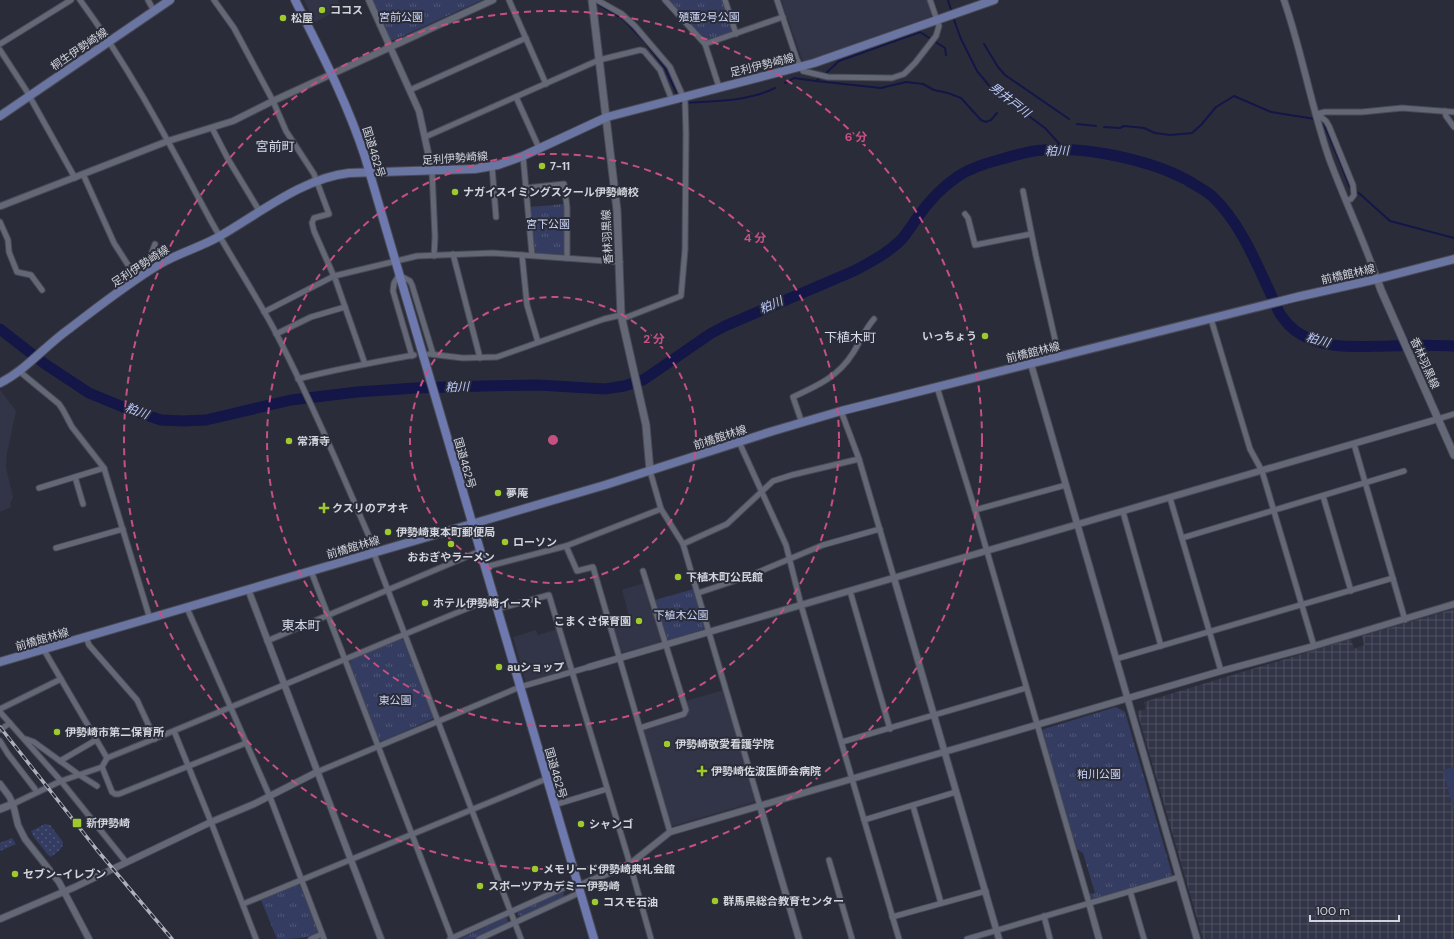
<svg xmlns="http://www.w3.org/2000/svg" width="1454" height="939" viewBox="0 0 1454 939" font-family="'DM Sans','Noto Sans JP',sans-serif">
	<style>
		.built { fill: #313547 }
		.industrial { fill: url(#industrial-grid) }
		.grass { fill: url(#grass-dots) }
		.park { fill: url(#park-tufts) }
		.garden { fill: #343c61 }
		.lines { fill: none; stroke-linecap: round; stroke-linejoin: round }
		.stream { stroke: #131647; stroke-width: 2 }
		.river { stroke: #131647; stroke-width: 11 }
		.minor-casing { stroke: #484a55; stroke-width: 7 }
		.tertiary-casing { stroke: #484a55; stroke-width: 8 }
		.secondary-casing { stroke: #484a55; stroke-width: 9 }
		.primary-casing { stroke: #484a55; stroke-width: 10 }
		.trunk-casing { stroke: #484a55; stroke-width: 10 }
		.minor { stroke: #646876; stroke-width: 5 }
		.tertiary { stroke: #646876; stroke-width: 6 }
		.secondary { stroke: #646876; stroke-width: 7 }
		.primary { stroke: #6b75a1; stroke-width: 8 }
		.trunk { stroke: #6e79af; stroke-width: 8 }
		.rail-casing { stroke: #aeb1ba; stroke-width: 3.5 }
		.rail { stroke: #2a2d39; stroke-width: 2; stroke-dasharray: 6; stroke-linecap: butt }
		.ring { fill: none; stroke: #c75082; stroke-width: 2; stroke-dasharray: 7 5 }
		.poi-dot { fill: #9fca2c; stroke: #2a2d39; stroke-width: 1.5 }
		.labels { text-anchor: middle; stroke-width: 4; stroke-linejoin: round; paint-order: stroke }
		.poi-label { font-size: 11px; font-weight: bold; fill: #d2d4dc; stroke: #2a2d39; text-anchor: start }
		.park-label { font-size: 11px; fill: #cdd5f7; stroke: #2a2d39 }
		.street-label { font-size: 11px; fill: #d2d4dc; stroke: #2a2d39 }
		.water-label { font-size: 12px; font-style: italic; fill: #becafd; stroke: #2a2d39 }
		.quarter-label { font-size: 13px; fill: #d8dded; stroke: #2a2d39 }
		.centre { fill: #c75082; stroke: #2a2d39; stroke-width: 2 }
		.ring-label { font-size: 12px; text-anchor: middle; font-weight: bold; fill: #c75082; stroke: #2a2d39; stroke-width: 4; stroke-linejoin: round; paint-order: stroke }
	</style>
	<defs>
		<pattern id="industrial-grid" width="8" height="8" patternUnits="userSpaceOnUse"><rect width="8" height="8" fill="#313547"/><path d="M0 4h8M4 0v8" fill="none" stroke="#4e5161"/></pattern>
		<pattern id="grass-dots" width="8" height="8" patternUnits="userSpaceOnUse"><rect width="8" height="8" fill="#343c61"/><path d="M2 2h.1M6 6h.1" fill="none" stroke="#505777" stroke-width="1.8" stroke-linecap="round"/></pattern>
		<pattern id="park-tufts" width="24" height="20" patternUnits="userSpaceOnUse"><rect width="24" height="20" fill="#343c61"/><path d="M3 7l-1-3M5 7V3M7 7l1-3M15 17l-1-3M17 17v-4M19 17l1-3" fill="none" stroke="#505777"/></pattern>
	</defs>
	<rect width="100%" height="100%" fill="#2a2d39"/>
	<!-- built -->
	<g class="built">
		<polygon points="304,0 338,0 342,8 315,22"/>
		<polygon points="781,0 927,0 932,14 930,17 805,61 802,59"/>
		<polygon points="0,390 16,411 7,453 6,467 13,498 10,503 11,507 0,512"/>
		<polygon points="644,583 662,642 620,653 611,621 629,616 622,590"/>
		<polygon points="558,629 569,668 567,671 526,683 513,637 536,630 538,635"/>
		<polygon points="724,690 756,799 754,802 673,826 670,824 643,730 644,728 685,715 686,701"/>
	</g>
	<!-- industrial -->
	<polygon class="industrial" points="1454,609 1454,939 1203,939 1137,711 1146,709 1144,702 1351,639 1354,649 1364,645 1362,636"/>
	<!-- grass -->
	<g class="grass">
		<path d="M45,824L50,825L63,842C64,848 56,853 51,857L48,855L33,836L31,831Z"/>
		<polygon points="12,838 16,844 0,851 0,843"/>
	</g>
	<!-- park -->
	<g class="park">
		<polygon points="373,0 482,0 394,40 391,40"/>
		<polygon points="669,0 722,0 732,29 730,33 709,40 705,40"/>
		<polygon points="565,204 565,252 562,255 537,253 534,250 530,207"/>
		<polygon points="694,589 704,629 668,640 655,600"/>
		<polygon points="400,639 403,640 434,716 432,719 383,741 379,740 350,664 351,660"/>
		<polygon points="1116,707 1125,712 1172,874 1171,876 1094,899 1091,898 1090,894 1095,893 1083,853 1077,849 1042,731 1044,729"/>
		<path d="M297,884L300,886L318,931C311,939 289,939 277,939L261,900Z"/>
		<polygon points="560,892 563,892 564,894 563,899 523,917 518,915 518,912 520,910"/>
		<polygon points="505,918 507,918 508,922 506,925 475,939 460,939"/>
	</g>
	<!-- garden -->
	<polygon class="garden" points="1454,767 1454,812 1443,770"/>
	<g class="lines">
		<!-- stream -->
		<g class="stream">
			<polyline points="948,0 952,13"/>
			<polyline points="594,2 623,19 644,41 665,68 678,96"/>
			<polyline points="953,17 961,39 977,71 992,89 1045,128 1064,149"/>
			<polyline points="984,44 998,67 1005,75 1069,119"/>
			<polyline points="825,74 839,61 920,32 945,48 946,55"/>
			<polyline points="816,81 881,88 906,82 923,84 934,90 948,93 961,98 981,120 986,122 991,120 997,113"/>
			<polyline points="785,83 794,78 816,81 821,77"/>
			<path d="M680,100L681,103C712,101 747,102 775,88"/>
			<polyline points="1319,121 1324,124 1340,162 1350,188 1360,194 1390,221 1454,238"/>
			<polyline points="1077,124 1096,126"/>
			<polyline points="1104,127 1120,128 1124,126 1144,128 1155,133 1170,135 1192,133 1201,125 1216,107 1234,96 1271,112 1315,119"/>
		</g>
		<!-- river -->
		<path class="river" d="M0,329L45,364L89,393L128,409L161,420L183,421L206,420L291,400L357,392L416,388L483,386L538,385L605,389L624,386L643,380L652,374L710,334L725,326L856,270C872,261 888,253 901,240C907,233 912,225 917,218C928,202 941,188 957,177C970,168 986,163 1002,159C1015,155 1029,151 1043,150C1085,146 1150,160 1187,180C1195,185 1205,190 1212,196C1244,226 1261,275 1280,314C1286,322 1292,330 1302,335C1327,350 1361,346 1389,346C1411,345 1432,345 1454,346"/>
		<!-- minor casing -->
		<g class="minor-casing">
			<g id="minor">
				<path d="M80,0C131,69 170,145 211,221C232,259 256,295 276,333C311,401 341,471 371,541L376,559L521,939"/>
				<polyline points="148,0 154,11"/>
				<polyline points="214,0 234,28 273,101 286,131 314,174 329,214 314,218 312,223 314,231 336,281 365,364"/>
				<polyline points="509,0 546,84"/>
				<polyline points="597,0 622,14 635,26 670,67 685,101 686,133 685,250 681,296 622,319"/>
				<polyline points="665,0 705,44 719,87"/>
				<polyline points="725,0 736,34"/>
				<polyline points="777,0 797,60 803,71 828,77 892,78 904,74 915,63 936,36 939,26 938,23 930,0"/>
				<polyline points="0,44 71,0"/>
				<polyline points="705,44 783,17"/>
				<polyline points="0,50 26,90 75,178"/>
				<polyline points="410,90 526,38"/>
				<polyline points="516,97 539,148"/>
				<polyline points="1445,111 1446,116 1454,127"/>
				<polyline points="1317,114 1325,112 1362,112 1402,108 1454,112"/>
				<polyline points="1317,114 1326,121 1329,126 1353,185 1354,195 1351,199 1346,201"/>
				<polyline points="212,128 228,159 260,212"/>
				<polyline points="425,137 599,60 640,50 644,51 660,70 672,100"/>
				<polyline points="523,156 532,255"/>
				<polyline points="492,166 496,217"/>
				<polyline points="432,171 435,237 434,256"/>
				<polyline points="83,174 114,243 137,279"/>
				<polyline points="526,188 564,184 567,207 567,258"/>
				<polyline points="1023,191 1036,256 1059,357"/>
				<polyline points="965,214 968,218 975,245 1031,234"/>
				<polyline points="0,222 8,240 9,252 17,272 31,275 42,290"/>
				<polyline points="453,254 480,358"/>
				<polyline points="522,255 527,305 538,342"/>
				<polyline points="153,268 149,260 155,244"/>
				<polyline points="264,312 334,276 417,256 493,253 620,262"/>
				<polyline points="1211,319 1250,449 1262,471 1314,646"/>
				<polyline points="276,334 311,317 345,307"/>
				<polyline points="429,354 463,358 497,357 604,319 621,315"/>
				<polyline points="412,356 393,291 394,283 399,275 410,281 412,285 433,354"/>
				<polyline points="19,371 59,404 63,410 72,427 104,468 150,619"/>
				<path d="M298,379C336,369 375,362 414,355"/>
				<polyline points="937,387 975,510 1089,903"/>
				<polyline points="841,411 859,459 894,578"/>
				<polyline points="1438,419 1454,414"/>
				<path d="M802,423L793,397C817,386 838,377 853,353C860,342 865,329 874,319"/>
				<polyline points="739,442 786,545 801,605 899,939"/>
				<polyline points="1354,444 1405,620"/>
				<polyline points="650,471 661,509 683,544 760,806"/>
				<polyline points="75,477 83,504"/>
				<polyline points="39,488 104,468"/>
				<polyline points="1323,496 1351,591"/>
				<polyline points="1170,498 1221,671"/>
				<polyline points="975,510 1066,485"/>
				<polyline points="1123,512 1161,646"/>
				<polyline points="1182,538 1404,471"/>
				<polyline points="683,544 727,524 773,481 792,475 859,459"/>
				<polyline points="566,546 577,571 593,567 670,832"/>
				<polyline points="56,548 123,529"/>
				<polyline points="485,567 566,546 661,509"/>
				<polyline points="311,571 452,939"/>
				<polyline points="850,591 890,729"/>
				<polyline points="698,593 749,576 823,545 880,529"/>
				<polyline points="187,608 270,797 324,939"/>
				<polyline points="497,609 549,595 630,864 651,939"/>
				<polyline points="86,637 89,645 137,700 155,739"/>
				<polyline points="267,641 480,551"/>
				<polyline points="44,650 107,758"/>
				<polyline points="1116,659 1393,578"/>
				<polyline points="0,709 61,679"/>
				<path d="M0,712L61,781L102,767L107,758C237,706 364,650 493,598"/>
				<polyline points="640,728 684,714 686,710 643,571"/>
				<polyline points="0,730 10,723"/>
				<polyline points="174,731 211,822 256,939"/>
				<polyline points="26,739 34,742 78,774 97,786"/>
				<polyline points="0,741 8,754 35,789"/>
				<polyline points="842,742 1026,688"/>
				<polyline points="60,761 96,740"/>
				<polyline points="102,767 112,792 115,794 119,794 246,743"/>
				<polyline points="317,772 520,687 589,667"/>
				<polyline points="13,804 61,781 126,862"/>
				<polyline points="554,805 607,789"/>
				<polyline points="913,806 941,903"/>
				<polyline points="864,820 956,792"/>
				<polyline points="829,860 852,939"/>
				<polyline points="1130,891 1144,939"/>
				<polyline points="243,904 546,779"/>
				<polyline points="1044,916 1050,939"/>
				<polyline points="892,917 986,891"/>
				<polyline points="311,939 322,934"/>
				<polyline points="450,939 577,882"/>
				<polyline points="479,939 579,893"/>
				<polyline points="967,939 1179,877"/>
			</g>
		</g>
		<!-- tertiary casing -->
		<g class="tertiary-casing">
			<g id="tertiary">
				<polyline points="369,0 419,111 432,171"/>
				<path d="M1284,0C1302,52 1311,106 1329,158C1344,199 1363,238 1377,279"/>
				<polyline points="1,206 168,141 233,121 273,101 493,0"/>
				<polyline points="1031,364 1197,939"/>
				<polyline points="894,578 999,939"/>
				<polyline points="248,589 381,939"/>
				<polyline points="589,667 1438,419"/>
				<polyline points="0,784 9,796 13,804 18,825 25,839 59,882 89,939"/>
				<polyline points="760,806 799,939"/>
				<polyline points="578,886 630,864 670,832 1221,671 1314,646 1454,604"/>
				<polyline points="1089,903 1099,939"/>
				<polyline points="0,919 75,887 211,822 254,804 317,772"/>
			</g>
		</g>
		<!-- secondary casing -->
		<g class="secondary-casing">
			<g id="secondary">
				<polyline points="592,0 617,210 621,315 646,425 650,471"/>
				<polyline points="1377,279 1381,290 1454,455"/>
				<polyline points="0,809 13,804"/>
			</g>
		</g>
		<!-- primary casing -->
		<g class="primary-casing">
			<g id="primary">
				<polyline points="0,116 170,0"/>
				<path d="M0,383C26,370 45,346 69,329C98,307 128,283 160,264C179,253 201,247 220,236C260,213 303,178 349,173L475,169L498,165L523,156L607,117L814,63L994,0"/>
				<polyline points="0,662 605,485 773,431 841,411 1297,297 1377,279 1454,259"/>
			</g>
		</g>
		<!-- trunk casing -->
		<g class="trunk-casing">
			<path id="trunk" d="M295,0C321,52 347,102 365,157L594,939"/>
		</g>
		<!-- minor -->
		<use href="#minor" class="minor"/>
		<!-- tertiary -->
		<use href="#tertiary" class="tertiary"/>
		<!-- secondary -->
		<use href="#secondary" class="secondary"/>
		<!-- primary -->
		<use href="#primary" class="primary"/>
		<!-- trunk -->
		<use href="#trunk" class="trunk"/>
		<!-- rail casing -->
		<g class="rail-casing">
			<polyline id="rail" points="0,727 97,850 172,939"/>
		</g>
		<!-- rail -->
		<use href="#rail" class="rail"/>
	</g>
	<!-- distance rings -->
	<g class="ring">
		<circle cx="553" cy="440" r="143"/>
		<circle cx="553" cy="440" r="286"/>
		<circle cx="553" cy="440" r="429"/>
	</g>
	<!-- markers -->
	<g class="poi-dot">
		<circle cx="322" cy="10" r="4"/>
		<circle cx="283" cy="18" r="4"/>
		<circle cx="542" cy="166" r="4"/>
		<circle cx="455" cy="192" r="4"/>
		<circle cx="985" cy="336" r="4"/>
		<circle cx="289" cy="441" r="4"/>
		<circle cx="498" cy="493" r="4"/>
		<path d="M322 502h4v4h4v4h-4v4h-4v-4h-4v-4h4z"/>
		<circle cx="388" cy="532" r="4"/>
		<circle cx="505" cy="542" r="4"/>
		<circle cx="451" cy="544" r="4"/>
		<circle cx="678" cy="577" r="4"/>
		<circle cx="425" cy="603" r="4"/>
		<circle cx="639" cy="621" r="4"/>
		<circle cx="499" cy="667" r="4"/>
		<circle cx="57" cy="732" r="4"/>
		<circle cx="667" cy="744" r="4"/>
		<path d="M700 765h4v4h4v4h-4v4h-4v-4h-4v-4h4z"/>
		<rect x="72" y="818" width="10" height="10" rx="2"/>
		<circle cx="581" cy="824" r="4"/>
		<circle cx="535" cy="869" r="4"/>
		<circle cx="15" cy="874" r="4"/>
		<circle cx="480" cy="886" r="4"/>
		<circle cx="715" cy="901" r="4"/>
		<circle cx="595" cy="902" r="4"/>
	</g>
	<g class="labels">
		<!-- poi labels -->
		<g class="poi-label">
			<text x="330" y="14">ココス</text>
			<text x="291" y="22">松屋</text>
			<text x="550" y="170">7-11</text>
			<text x="463" y="196">ナガイスイミングスクール伊勢崎校</text>
			<text x="977" y="340" text-anchor="end">いっちょう</text>
			<text x="297" y="445">常清寺</text>
			<text x="506" y="497">夢庵</text>
			<text x="332" y="512">クスリのアオキ</text>
			<text x="396" y="536">伊勢崎東本町郵便局</text>
			<text x="513" y="546">ローソン</text>
			<text x="451" y="561" text-anchor="middle">おおぎやラーメン</text>
			<text x="686" y="581">下植木町公民館</text>
			<text x="433" y="607">ホテル伊勢崎イースト</text>
			<text x="631" y="625" text-anchor="end">こまくさ保育園</text>
			<text x="507" y="671">auショップ</text>
			<text x="65" y="736">伊勢崎市第二保育所</text>
			<text x="675" y="748">伊勢崎敬愛看護学院</text>
			<text x="711" y="775">伊勢崎佐波医師会病院</text>
			<text x="86" y="827">新伊勢崎</text>
			<text x="589" y="828">シャンゴ</text>
			<text x="543" y="873">メモリード伊勢崎典礼会館</text>
			<text x="23" y="878">セブン-イレブン</text>
			<text x="488" y="890">スポーツアカデミー伊勢崎</text>
			<text x="723" y="905">群馬県総合教育センター</text>
			<text x="603" y="906">コスモ石油</text>
		</g>
		<!-- park labels -->
		<g class="park-label">
			<text x="401" y="21">宮前公園</text>
			<text x="709" y="21">殖蓮2号公園</text>
			<text x="548" y="228">宮下公園</text>
			<text x="681" y="619">下植木公園</text>
			<text x="395" y="704">東公園</text>
			<text x="1099" y="778">粕川公園</text>
		</g>
		<!-- street labels -->
		<g class="street-label">
			<text transform="translate(79 49) rotate(-34)" y="4">桐生伊勢崎線</text>
			<text transform="translate(762 65) rotate(-14)" y="4">足利伊勢崎線</text>
			<text transform="translate(374 152) rotate(73)" y="4">国道462号</text>
			<text transform="translate(455 158) rotate(-4)" y="4">足利伊勢崎線</text>
			<text transform="translate(607 237) rotate(-93)" y="4">香林羽黒線</text>
			<text transform="translate(140 266) rotate(-33)" y="4">足利伊勢崎線</text>
			<text transform="translate(1348 274) rotate(-13)" y="4">前橋館林線</text>
			<text transform="translate(1033 352) rotate(-14)" y="4">前橋館林線</text>
			<text transform="translate(1425 363) rotate(66)" y="4">香林羽黒線</text>
			<text transform="translate(720 437) rotate(-18)" y="4">前橋館林線</text>
			<text transform="translate(465 463) rotate(74)" y="4">国道462号</text>
			<text transform="translate(353 547) rotate(-16)" y="4">前橋館林線</text>
			<text transform="translate(42 639) rotate(-16)" y="4">前橋館林線</text>
			<text transform="translate(556 773) rotate(74)" y="4">国道462号</text>
		</g>
		<!-- water labels -->
		<g class="water-label">
			<text transform="translate(1010 100) rotate(38)" y="4">男井戸川</text>
			<text transform="translate(1057 151) rotate(-1)" y="4">粕川</text>
			<text transform="translate(771 305) rotate(-24)" y="4">粕川</text>
			<text transform="translate(1318 340) rotate(16)" y="4">粕川</text>
			<text transform="translate(457 387) rotate(-2)" y="4">粕川</text>
			<text transform="translate(137 411) rotate(21)" y="4">粕川</text>
		</g>
		<!-- quarter labels -->
		<g class="quarter-label">
			<text x="275" y="151">宮前町</text>
			<text x="850" y="342">下植木町</text>
			<text x="301" y="630">東本町</text>
		</g>
	</g>
	<circle cx="553" cy="440" r="6" class="centre"/>
	<g class="ring-label">
		<text x="856" y="141">6 分</text>
		<text x="755" y="242">4 分</text>
		<text x="654" y="343">2 分</text>
	</g>
	<!-- scale -->
	<path d="M1310 915v6h89v-6" fill="none" stroke="#d2d4dc" stroke-width="2"/>
	<text x="1316" y="915" font-size="12" fill="#d2d4dc" stroke="#2a2d39" stroke-width="3" paint-order="stroke">100 m</text>
</svg>
